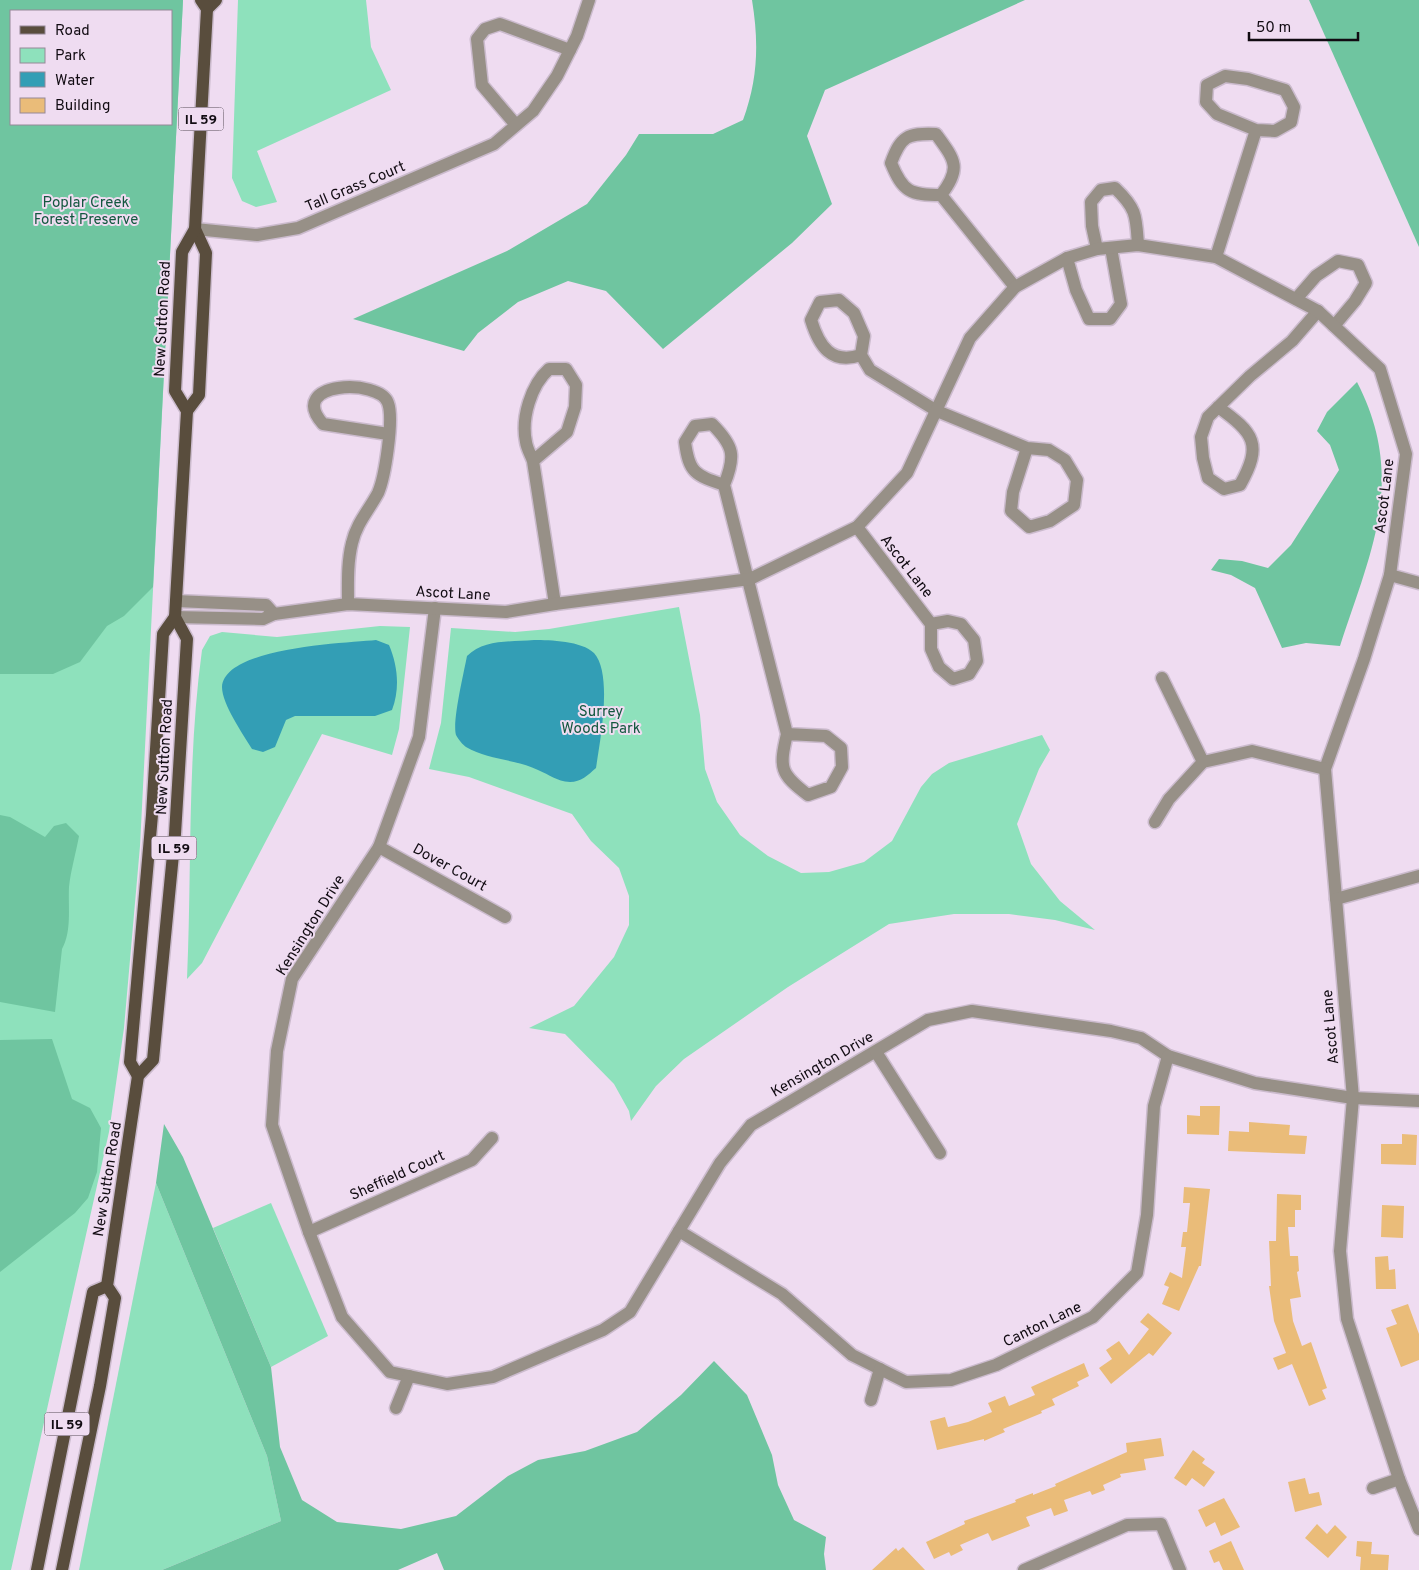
<svg xmlns="http://www.w3.org/2000/svg" width="1419" height="1570" viewBox="0 0 1419 1570" font-family="Overpass,sans-serif">
	<style>
		.green { fill: #8ee1bc; fill-rule: evenodd }
		.forest { fill: #6fc5a0; fill-rule: evenodd }
		.water { fill: #339eb5 }
		.building { fill: #eabc79 }
		.lines { fill: none; stroke-linecap: round; stroke-linejoin: round }
		.minor-casing { stroke: #cbbbcd; stroke-width: 15 }
		.major-casing { stroke: #cbbbcd; stroke-width: 15 }
		.minor { stroke: #979087; stroke-width: 12 }
		.major { stroke: #594d3d; stroke-width: 12 }
		.labels { text-anchor: middle; stroke-width: 4; stroke-linejoin: round; paint-order: stroke }
		.shield { fill: #efdcf1; stroke: #544a55; stroke-width: 1 }
		.shield-label { font-size: 14px; font-weight: bold; fill: #110b12 }
		.street-label { font-size: 15px; fill: #110b12; stroke: #efdcf1 }
		.park-label { font-size: 15px; fill: #13573f; stroke: #efdcf1 }
	</style>
	<rect width="100%" height="100%" fill="#efdcf1"/>
	<!-- green -->
	<g class="green">
		<path d="M0,0H183L140,846L124,1028L109,1132L11,1570H0ZM11,11H171V124H11Z"/>
		<polygon points="238,0 366,0 371,47 391,90 257,151 277,202 256,207 242,201 232,178"/>
		<polygon points="679,607 700,715 705,769 717,802 740,835 768,856 801,873 829,872 864,862 892,841 921,787 932,774 949,763 1042,735 1050,750 1039,769 1017,824 1031,864 1060,901 1095,930 1055,920 1009,914 954,914 889,924 788,987 684,1059 656,1086 631,1121 629,1111 614,1084 565,1034 529,1028 574,1006 614,957 629,925 629,896 619,868 591,841 572,814 469,777 429,769 441,723 451,628 515,632 549,629"/>
		<path d="M380,626L410,627L399,729L392,755L322,734L202,963L187,979C192,870 187,759 202,650L210,636L222,632L277,637Z"/>
		<polygon points="156,1183 267,1456 281,1521 162,1570 79,1570"/>
		<polygon points="271,1203 328,1336 271,1367 213,1228"/>
	</g>
	<!-- forest -->
	<g class="forest">
		<path d="M0,0H183L153,587L124,616L107,626L80,662L53,674H0ZM11,11H171V124H11Z"/>
		<path d="M752,0H1025L825,90L807,136L832,204L792,243L663,349L606,291L568,281L518,302L478,333L464,351L353,319L507,251L587,204L626,155L639,134H713L743,120C758,79 759,43 752,0Z"/>
		<polygon points="1309,0 1419,0 1419,247"/>
		<path d="M1357,382C1407,479 1371,551 1340,646L1306,643L1282,648L1255,588L1231,575L1211,570L1219,559L1242,561L1268,568L1291,545L1339,470L1330,445L1317,431L1327,412Z"/>
		<path d="M0,815L10,817L45,837L54,826L66,823L79,836C76,853 71,869 69,887C68,907 72,931 62,949L55,1012L0,1002Z"/>
		<polygon points="52,1039 72,1099 90,1108 101,1128 97,1172 88,1198 75,1213 0,1272 0,1040"/>
		<polygon points="164,1124 183,1157 271,1367 280,1447 302,1500 337,1522 401,1529 456,1516 508,1476 538,1460 585,1451 637,1432 681,1395 714,1361 747,1395 772,1455 778,1485 794,1520 826,1537 824,1554 826,1570 444,1570 437,1553 398,1570 162,1570 281,1521 267,1456 156,1183"/>
	</g>
	<!-- water -->
	<g class="water">
		<path d="M376,640L389,645C398,666 400,689 392,710L375,716H295L286,720L275,747L263,752L252,749C243,734 222,704 222,687C224,647 346,643 376,640Z"/>
		<path d="M534,640C550,640 582,641 594,653C613,674 600,741 596,768C588,775 581,782 570,782C556,781 550,775 538,770C515,759 488,760 466,747C463,745 458,739 456,735C452,722 464,672 467,656C484,639 511,642 534,640Z"/>
	</g>
	<!-- building -->
	<g class="building">
		<polygon points="1200,1106 1220,1106 1219,1135 1187,1134 1187,1115 1200,1116"/>
		<polygon points="1249,1122 1290,1125 1289,1135 1307,1136 1305,1154 1228,1151 1229,1131 1249,1132"/>
		<polygon points="1402,1134 1417,1135 1416,1165 1381,1164 1381,1144 1402,1144"/>
		<polygon points="1184,1187 1210,1189 1201,1266 1199,1266 1179,1311 1162,1304 1169,1287 1164,1285 1170,1272 1182,1278 1186,1247 1181,1247 1183,1232 1187,1232 1190,1203 1183,1203"/>
		<polygon points="1277,1194 1301,1195 1301,1210 1295,1210 1295,1227 1288,1227 1290,1256 1298,1256 1299,1271 1297,1272 1301,1297 1290,1299 1293,1321 1302,1346 1311,1342 1327,1388 1322,1390 1326,1399 1309,1406 1292,1364 1278,1370 1273,1358 1286,1353 1274,1321 1269,1286 1271,1286 1269,1241 1276,1241"/>
		<polygon points="1382,1205 1404,1206 1403,1238 1381,1237"/>
		<polygon points="1388,1256 1389,1270 1395,1269 1396,1289 1376,1289 1375,1257"/>
		<polygon points="1408,1304 1419,1334 1419,1360 1401,1367 1386,1328 1397,1324 1391,1310"/>
		<polygon points="1148,1313 1172,1333 1153,1356 1149,1353 1111,1384 1099,1368 1112,1359 1106,1350 1119,1341 1129,1355 1149,1329 1140,1322"/>
		<polygon points="1084,1363 1089,1376 1077,1382 1079,1386 1052,1399 1055,1405 1041,1411 1042,1413 1003,1429 1005,1432 984,1441 984,1439 937,1450 930,1421 945,1417 948,1427 968,1422 992,1412 988,1403 1005,1396 1009,1406 1035,1395 1031,1387"/>
		<polygon points="1161,1438 1164,1456 1144,1459 1146,1470 1120,1474 1121,1477 1103,1485 1105,1490 1092,1495 1090,1491 1064,1500 1068,1511 1054,1516 1051,1508 1026,1517 1030,1526 992,1541 988,1533 960,1545 963,1550 951,1556 949,1552 934,1559 926,1542 965,1524 964,1521 1016,1502 1015,1500 1033,1493 1033,1495 1056,1486 1055,1484 1127,1452 1126,1443"/>
		<polygon points="1193,1450 1205,1459 1202,1463 1215,1472 1204,1487 1192,1478 1186,1486 1174,1478"/>
		<polygon points="1305,1478 1309,1494 1319,1492 1322,1505 1295,1512 1288,1482"/>
		<polygon points="1224,1498 1240,1527 1221,1536 1215,1522 1206,1527 1198,1510"/>
		<polygon points="1317,1524 1327,1534 1335,1525 1347,1537 1328,1558 1305,1538"/>
		<polygon points="1231,1541 1244,1570 1223,1570 1219,1561 1214,1563 1209,1551"/>
		<polygon points="1357,1541 1372,1542 1371,1554 1389,1555 1388,1570 1360,1570 1361,1557 1356,1556"/>
		<polygon points="903,1547 925,1570 872,1570 896,1548 898,1551"/>
	</g>
	<g class="lines">
		<!-- minor casing -->
		<g class="minor-casing">
			<g id="minor">
				<polyline points="516,125 482,85 477,39 485,29 500,24 570,50"/>
				<path d="M941,195C910,195 903,192 891,163C901,136 907,133 936,134C955,160 962,168 941,195L1015,287"/>
				<polyline points="195,229 257,235 298,228 494,144 533,111 557,76 577,36 589,0"/>
				<path d="M1097,249L1092,226L1091,202L1101,190L1115,188C1137,209 1136,216 1138,245"/>
				<polyline points="1216,257 1256,130 1275,131 1291,122 1294,107 1285,90 1248,79 1225,76 1207,85 1206,102 1217,114 1256,130"/>
				<polyline points="1067,258 1076,290 1089,319 1110,319 1121,304 1111,248"/>
				<polyline points="1296,299 1316,276 1338,261 1358,265 1366,283 1355,301 1334,326"/>
				<path d="M861,355C831,365 819,346 811,320L820,302L839,300L854,313L864,336L861,355L870,370L937,411L1027,448L1013,492L1011,511L1029,527L1050,521L1074,505L1077,480L1065,460L1049,450L1027,448"/>
				<path d="M1218,407C1254,433 1263,444 1240,485L1224,489L1208,478L1203,458L1201,437L1208,417L1250,376L1292,341L1318,311"/>
				<path d="M533,461C531,455 527,449 526,442C521,418 531,385 549,369H566L576,385L575,407L567,432L533,461L555,604"/>
				<path d="M724,485C695,475 689,473 685,442L695,426L712,424C734,446 736,456 724,485L787,734C779,768 780,774 808,795L831,787L842,767L841,748L826,736L787,734"/>
				<polyline points="857,527 931,624 931,649 939,667 953,679 969,674 977,661 974,640 961,624 948,621 931,624"/>
				<polyline points="1390,575 1419,583"/>
				<polyline points="176,601 266,605 274,614"/>
				<path d="M348,604C348,584 347,563 352,543C356,524 369,510 378,493C385,477 394,419 388,403C380,378 285,381 323,424L388,434"/>
				<polyline points="435,608 419,737 379,847 292,979 277,1051 272,1125 309,1232 342,1317 390,1372 447,1384 493,1377 603,1330 630,1312 720,1163 751,1125 928,1020 972,1011 1111,1031 1141,1038 1168,1056 1255,1083 1353,1098 1419,1101"/>
				<polyline points="175,617 263,619 274,614 348,604 506,612 555,604 750,579 857,527 907,473 970,338 1015,287 1067,258 1097,249 1138,245 1216,257 1318,311 1380,369 1406,454 1390,575 1364,659 1325,769 1353,1098 1340,1251 1347,1319 1399,1479 1419,1529"/>
				<polyline points="1162,678 1203,762"/>
				<polyline points="1155,822 1169,799 1203,762 1252,751 1325,769"/>
				<polyline points="379,847 505,917"/>
				<polyline points="1336,899 1419,876"/>
				<polyline points="876,1052 940,1153"/>
				<polyline points="679,1231 782,1294 852,1355 906,1382 951,1380 996,1365 1093,1317 1137,1273 1147,1215 1154,1106 1168,1056"/>
				<polyline points="309,1232 472,1160 492,1138"/>
				<polyline points="871,1400 880,1369"/>
				<polyline points="396,1408 409,1376"/>
				<polyline points="1373,1488 1399,1479"/>
				<polyline points="1024,1570 1127,1525 1161,1524 1180,1570"/>
			</g>
		</g>
		<!-- major casing -->
		<g class="major-casing">
			<g id="major">
				<polyline points="207,9 216,0"/>
				<polyline points="187,411 199,395 206,253 195,229"/>
				<polyline points="138,1076 130,1062 152,815 163,634 175,617"/>
				<polyline points="37,1570 93,1292 107,1286"/>
				<polyline points="62,1570 100,1386 115,1298 107,1286 138,1076 153,1060 175,834 187,639 175,617 187,411 175,391 182,252 195,229 207,9 201,0"/>
			</g>
		</g>
		<!-- minor -->
		<use href="#minor" class="minor"/>
		<!-- major -->
		<use href="#major" class="major"/>
	</g>
	<g class="labels">
		<!-- shield labels -->
		<g class="shield">
			<rect x="178.5" y="107.5" width="45" height="23" rx="4"/>
			<rect x="151.5" y="836.5" width="45" height="23" rx="4"/>
			<rect x="44.5" y="1412.5" width="45" height="23" rx="4"/>
		</g>
		<g class="shield-label">
			<text x="201" y="124">IL 59</text>
			<text x="174" y="853">IL 59</text>
			<text x="67" y="1429">IL 59</text>
		</g>
		<!-- street labels -->
		<g class="street-label">
			<text transform="translate(355 186) rotate(-23)" y="5">Tall Grass Court</text>
			<text transform="translate(162 319) rotate(-87)" y="5">New Sutton Road</text>
			<text transform="translate(1384 496) rotate(-83)" y="5">Ascot Lane</text>
			<text transform="translate(907 566) rotate(52)" y="5">Ascot Lane</text>
			<text transform="translate(453 593) rotate(3)" y="5">Ascot Lane</text>
			<text transform="translate(164 757) rotate(-87)" y="5">New Sutton Road</text>
			<text transform="translate(450 867) rotate(29)" y="5">Dover Court</text>
			<text transform="translate(310 925) rotate(-58)" y="5">Kensington Drive</text>
			<text transform="translate(1330 1027) rotate(-95)" y="5">Ascot Lane</text>
			<text transform="translate(822 1064) rotate(-30)" y="5">Kensington Drive</text>
			<text transform="translate(397 1175) rotate(-24)" y="5">Sheffield Court</text>
			<text transform="translate(107 1179) rotate(-81)" y="5">New Sutton Road</text>
			<text transform="translate(1042 1324) rotate(-26)" y="5">Canton Lane</text>
		</g>
		<!-- park labels -->
		<g class="park-label">
			<text x="86" y="207">Poplar Creek<tspan x="86" dy="17">Forest Preserve</tspan></text>
			<text x="601" y="716">Surrey<tspan x="601" dy="17">Woods Park</tspan></text>
		</g>
	</g>
	<!-- legend -->
	<rect x="10" y="10" width="162" height="115" fill="#efdcf1" stroke="#968898"/>
	<rect x="20" y="26" width="25" height="8" fill="#594d3d" stroke="#968898"/>
	<text x="55" y="35" font-size="15" fill="#110b12">Road</text>
	<rect x="20" y="48" width="25" height="15" fill="#8ee1bc" stroke="#968898"/>
	<text x="55" y="60" font-size="15" fill="#110b12">Park</text>
	<rect x="20" y="72" width="25" height="15" fill="#339eb5" stroke="#968898"/>
	<text x="55" y="85" font-size="15" fill="#110b12">Water</text>
	<rect x="20" y="98" width="25" height="15" fill="#eabc79" stroke="#968898"/>
	<text x="55" y="110" font-size="15" fill="#110b12">Building</text>
	<!-- scale -->
	<path d="M1249 32v8h109v-8" fill="none" stroke="#110b12" stroke-width="2.5"/>
	<text x="1256" y="32" font-size="15" fill="#110b12" stroke="#efdcf1" stroke-width="4" paint-order="stroke">50 m</text>
</svg>
